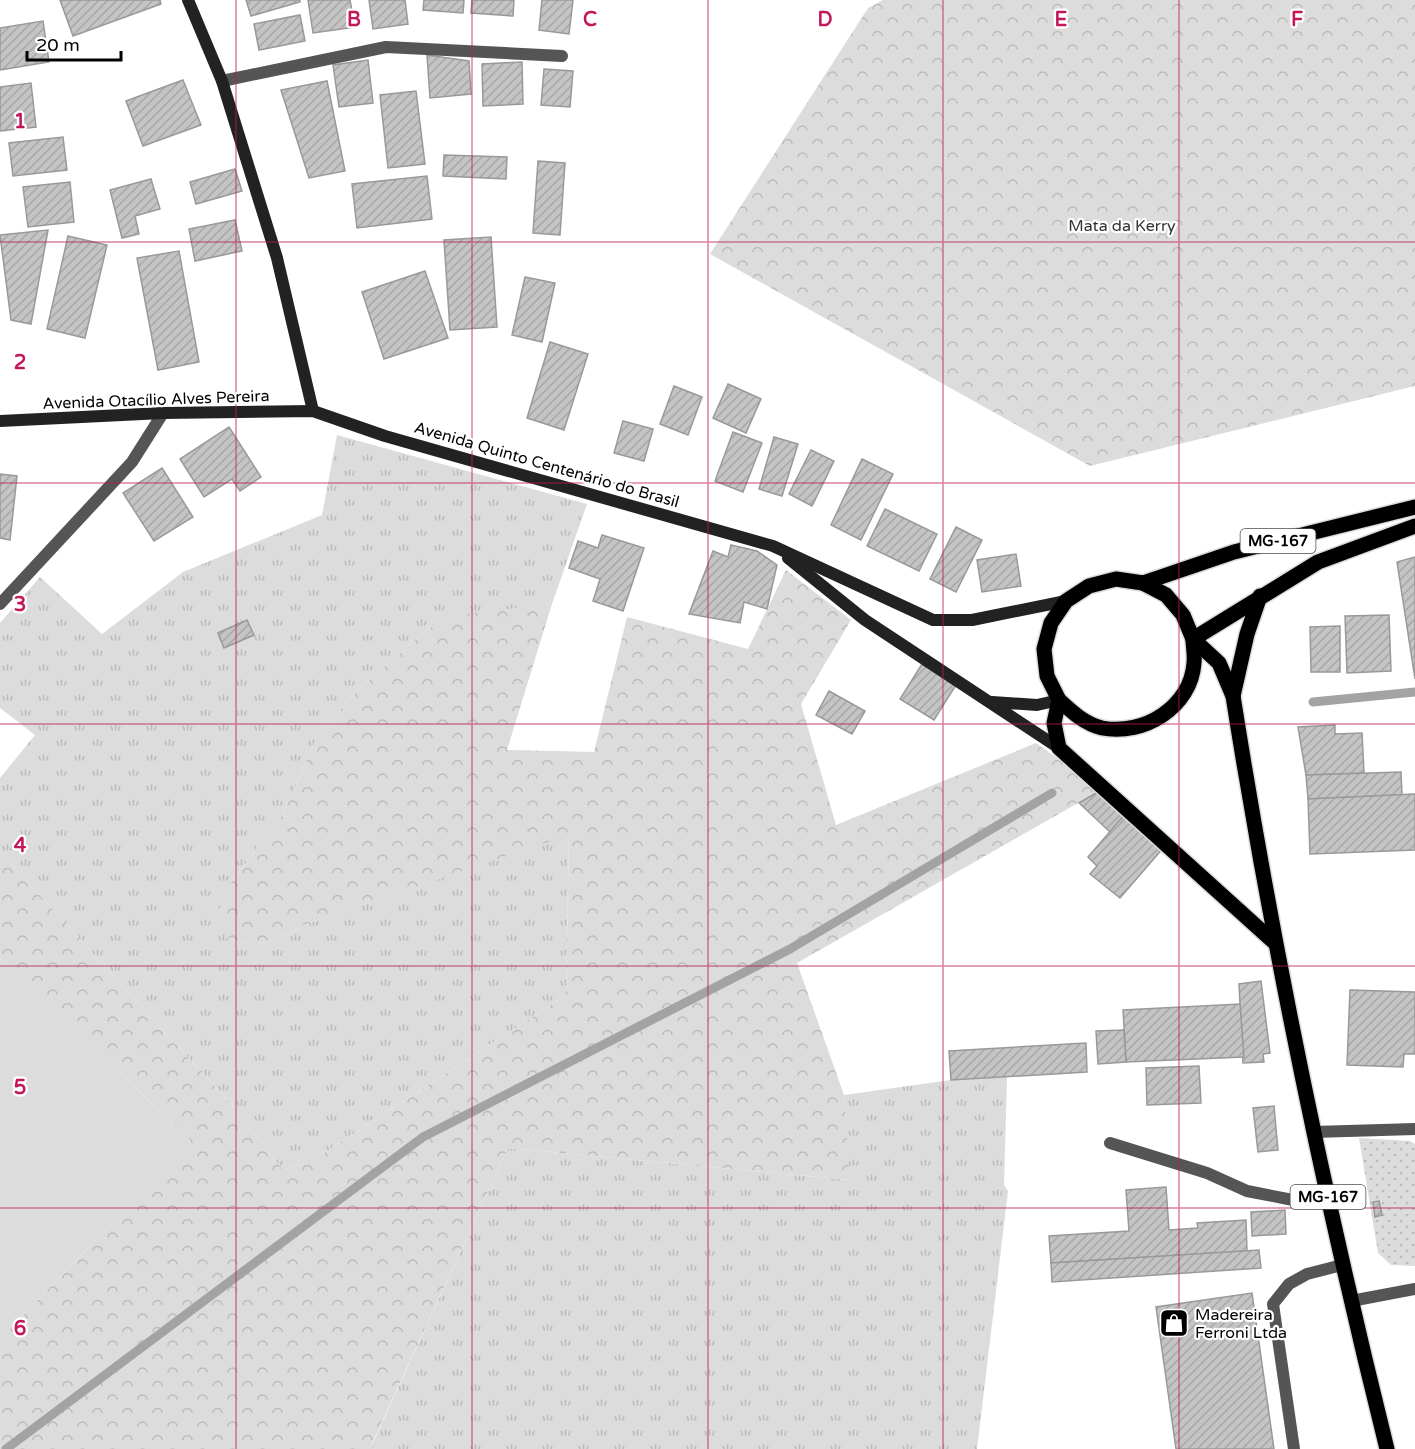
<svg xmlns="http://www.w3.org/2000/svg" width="1415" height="1449" viewBox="0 0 1415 1449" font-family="'Varela Round',sans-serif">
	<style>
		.grass { fill: url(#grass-tufts) }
		.forest { fill: url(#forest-crowns) }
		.park { fill: url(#park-dots) }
		.pitch { fill: #dcdcdc }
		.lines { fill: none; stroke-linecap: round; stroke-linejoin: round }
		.stream { stroke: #a3a3a3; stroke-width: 9 }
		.building { fill: url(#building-hatch); stroke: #999; stroke-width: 1.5 }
		.primary-casing { stroke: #dbdbdb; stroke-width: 18 }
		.lane { stroke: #555; stroke-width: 12 }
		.street { stroke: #555; stroke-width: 12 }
		.secondary { stroke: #222; stroke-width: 12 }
		.primary { stroke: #000; stroke-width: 15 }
		.grid { fill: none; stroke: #c2185b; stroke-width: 1.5; stroke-opacity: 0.55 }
		.labels { text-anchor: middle; stroke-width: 4.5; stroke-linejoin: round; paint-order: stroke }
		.shield { fill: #fff; stroke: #4c4c4c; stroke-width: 1.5 }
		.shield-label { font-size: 15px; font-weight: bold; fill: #000 }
		.park-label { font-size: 16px; fill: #333; stroke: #fff }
		.street-label { font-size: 16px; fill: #000; stroke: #fff }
		.poi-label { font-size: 16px; fill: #000; stroke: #fff; text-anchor: start }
		.grid-label { font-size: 20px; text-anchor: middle; font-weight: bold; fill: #c2185b; stroke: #fff; stroke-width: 4.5; stroke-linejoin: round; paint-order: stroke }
	</style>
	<defs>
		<pattern id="grass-tufts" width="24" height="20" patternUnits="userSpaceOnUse" patternTransform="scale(1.5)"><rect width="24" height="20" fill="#dcdcdc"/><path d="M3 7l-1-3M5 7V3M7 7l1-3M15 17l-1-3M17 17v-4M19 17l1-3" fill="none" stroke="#bbb"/></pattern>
		<pattern id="forest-crowns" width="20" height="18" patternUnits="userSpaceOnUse" patternTransform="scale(1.5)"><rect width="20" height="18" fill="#dcdcdc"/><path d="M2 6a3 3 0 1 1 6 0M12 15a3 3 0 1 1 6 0" fill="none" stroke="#bbb"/></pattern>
		<pattern id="park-dots" width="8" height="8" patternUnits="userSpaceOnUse" patternTransform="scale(1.5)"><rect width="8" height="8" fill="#dcdcdc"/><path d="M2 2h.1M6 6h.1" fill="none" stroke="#bbb" stroke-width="1.8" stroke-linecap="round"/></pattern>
		<pattern id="building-hatch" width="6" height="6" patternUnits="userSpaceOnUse" patternTransform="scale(1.5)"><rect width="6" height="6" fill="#c4c4c4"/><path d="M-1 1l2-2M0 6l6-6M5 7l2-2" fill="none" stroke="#a7a7a7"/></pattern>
	</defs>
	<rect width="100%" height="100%" fill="#fff"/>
	<!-- grass -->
	<g class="grass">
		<polygon points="337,435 587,504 552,604 455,616 426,630 357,691 318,735 283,814 232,881 227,938 255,945 279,938 306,924 569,834 566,995 312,1161 283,1170 229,1102 0,852 0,778 35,735 0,708 0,623 40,577 102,634 183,572 322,515"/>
		<polygon points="1007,1077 1004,1185 1008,1191 977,1449 376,1449 371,1447 508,1148 849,1180 844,1095 951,1080"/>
	</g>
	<!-- forest -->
	<g class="forest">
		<polygon points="883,0 1415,0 1415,386 1090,466 710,254 868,8"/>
		<polygon points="786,570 851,620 801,704 836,825 1036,743 1101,790 797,963 844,1095 850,1180 508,1148 371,1446 376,1449 0,1449 0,1339 191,1141 0,958 0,852 229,1102 283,1170 312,1161 566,995 569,835 306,924 279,938 255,945 227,938 218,912 232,881 283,814 318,735 357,691 426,630 455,615 552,604 507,750 594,752 627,617 748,649"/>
	</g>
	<!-- park -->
	<polygon class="park" points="1359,1138 1410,1141 1415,1144 1415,1266 1391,1265 1378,1253"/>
	<!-- pitch -->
	<polygon class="pitch" points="0,958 191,1141 0,1339"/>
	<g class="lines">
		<!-- stream -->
		<g class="stream">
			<polyline points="1313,702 1415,692"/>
			<polyline points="6,1449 423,1137 790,949 1052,793"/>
		</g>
	</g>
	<!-- building -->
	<g class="building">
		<polygon points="60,0 160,0 161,4 73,36"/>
		<polygon points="246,0 300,0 300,2 251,16"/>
		<polygon points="308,0 350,0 355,27 313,33"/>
		<polygon points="369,0 405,0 408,24 373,29"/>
		<polygon points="424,0 464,0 463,13 423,10"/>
		<polygon points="472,0 514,0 513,16 471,13"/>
		<polygon points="542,0 573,0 569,34 539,30"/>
		<polygon points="300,15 305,41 259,50 254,24"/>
		<polygon points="43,21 49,62 0,70 0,28"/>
		<polygon points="427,55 469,61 471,94 430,98"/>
		<polygon points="368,60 373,103 339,107 333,65"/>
		<polygon points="522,62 523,104 483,106 482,64"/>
		<polygon points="544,69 573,71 570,107 541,105"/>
		<polygon points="183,80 201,125 143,146 126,101"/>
		<polygon points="327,81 345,171 309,178 281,90"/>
		<polygon points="31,83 36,127 0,131 0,87"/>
		<polygon points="416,91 425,164 388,168 380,95"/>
		<polygon points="63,137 67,170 13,176 9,143"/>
		<polygon points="444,155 507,157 506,179 443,176"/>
		<polygon points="538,161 565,163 560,235 533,233"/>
		<polygon points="235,169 242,191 196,204 190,182"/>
		<polygon points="427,176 432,219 357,228 352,184"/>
		<polygon points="151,179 160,209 135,216 139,234 122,238 110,190"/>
		<polygon points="70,182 74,222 28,227 23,187"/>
		<polygon points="235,220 242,251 195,261 189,229"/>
		<polygon points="48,230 31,324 11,320 0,235"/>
		<polygon points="68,236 107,245 85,338 47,329"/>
		<polygon points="491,237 497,327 450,330 444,240"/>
		<polygon points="179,251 199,362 158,370 137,258"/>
		<polygon points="425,271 448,338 384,359 362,292"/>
		<polygon points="525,277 555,283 542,342 512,335"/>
		<polygon points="550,342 588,354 564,430 527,418"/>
		<polygon points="728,384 761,399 746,433 713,418"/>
		<polygon points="674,386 702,397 688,435 660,424"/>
		<polygon points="623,421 653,429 644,461 614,453"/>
		<polygon points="229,427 261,477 240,491 232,479 204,497 180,459"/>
		<polygon points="733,432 762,443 743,492 715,481"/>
		<polygon points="774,437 798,444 782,496 759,489"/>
		<polygon points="811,450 834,461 812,506 789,494"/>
		<polygon points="862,459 893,474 861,540 831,525"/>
		<polygon points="162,468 193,517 154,541 123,493"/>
		<polygon points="0,474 17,476 10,540 0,538"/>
		<polygon points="885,509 937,534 919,571 867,546"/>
		<polygon points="956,527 982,540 956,592 930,579"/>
		<polygon points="602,535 644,548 623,611 593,601 600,579 569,568 578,541 598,548"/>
		<polygon points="731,545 757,551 777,565 767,609 744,602 740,623 689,614 713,551 728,557"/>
		<polygon points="1016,554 1021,586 982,592 977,560"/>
		<polygon points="1415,557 1415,679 1397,562"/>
		<polygon points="1389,615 1391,671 1347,673 1345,616"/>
		<polygon points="247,620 254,635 224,648 218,633"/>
		<polygon points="1340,626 1340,672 1311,672 1310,627"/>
		<polygon points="922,664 956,685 934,720 900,699"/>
		<polygon points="829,691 865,711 852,734 816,715"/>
		<polygon points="1335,725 1335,734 1362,733 1364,773 1306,775 1298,727"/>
		<polygon points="1401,772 1402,795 1308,799 1306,775"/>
		<polygon points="1101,790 1126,813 1110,832 1079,803"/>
		<polygon points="1415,794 1415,850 1310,854 1308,799"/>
		<polygon points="1126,813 1164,847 1120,898 1090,874 1097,866 1088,857"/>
		<polygon points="1261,981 1270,1053 1263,1054 1264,1062 1243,1063 1239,984"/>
		<polygon points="1350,990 1415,992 1415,1054 1404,1054 1403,1067 1347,1065"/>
		<polygon points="1240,1004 1244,1057 1126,1062 1123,1010"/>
		<polygon points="1124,1030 1126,1062 1098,1064 1096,1031"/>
		<polygon points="1086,1043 1087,1072 951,1080 949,1051"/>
		<polygon points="1199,1066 1201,1103 1147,1105 1146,1068"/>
		<polygon points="1274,1106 1278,1150 1258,1152 1253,1108"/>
		<polygon points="1166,1187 1169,1230 1198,1228 1197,1223 1246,1220 1247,1251 1051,1263 1049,1236 1129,1231 1126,1190"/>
		<polygon points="1379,1201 1382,1215 1375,1217 1373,1202"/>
		<polygon points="1285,1210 1286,1234 1252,1236 1251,1212"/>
		<polygon points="1259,1250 1261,1268 1052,1282 1051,1263"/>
		<polygon points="1252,1293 1274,1449 1176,1449 1156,1307"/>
	</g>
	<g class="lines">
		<!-- primary casing -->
		<g class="primary-casing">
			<g id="primary">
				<path d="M1143,583L1166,595L1183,615L1193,639L1219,663L1233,696C1273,949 1325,1200 1387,1449"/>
				<polyline points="1193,639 1318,562 1415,526"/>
				<polyline points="1233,696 1247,634 1260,596"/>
				<path d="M1059,700C1072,712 1085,724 1102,728C1144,736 1191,707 1194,663C1195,655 1193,647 1193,639"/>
				<polyline points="1275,943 1059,748 1054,723 1059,700 1047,676 1044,649 1051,623 1066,601 1089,586 1116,579 1143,583 1234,552 1415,507"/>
			</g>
		</g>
		<!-- lane -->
		<g class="lane">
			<polyline points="1110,1143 1207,1173 1247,1191 1298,1201 1327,1194"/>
			<polyline points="1294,1449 1273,1304 1289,1284 1307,1274 1342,1265"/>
		</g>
		<!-- street -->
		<g class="street">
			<polyline points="222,81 386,47 562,56"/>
			<polyline points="0,604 132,462 163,413"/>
			<polyline points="1314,1132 1415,1129"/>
			<polyline points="1351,1301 1415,1289"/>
		</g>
		<!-- secondary -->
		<g class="secondary">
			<polyline points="188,0 222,81 277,258 313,411"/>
			<polyline points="0,421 163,413 313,411 385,436 773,546 933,620 972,620 1066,601"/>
			<polyline points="788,558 865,620 1059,748"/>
			<polyline points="992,702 1037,705 1059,700"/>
		</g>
		<!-- primary -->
		<use href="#primary" class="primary"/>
	</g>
	<!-- grid -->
	<path class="grid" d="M236,0V1449M472,0V1449M708,0V1449M943,0V1449M1179,0V1449M0,242H1415M0,483H1415M0,724H1415M0,966H1415M0,1208H1415"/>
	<!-- icons -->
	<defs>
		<g id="shop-square" transform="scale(1.5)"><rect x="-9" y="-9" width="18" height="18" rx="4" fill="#000" stroke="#fff"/><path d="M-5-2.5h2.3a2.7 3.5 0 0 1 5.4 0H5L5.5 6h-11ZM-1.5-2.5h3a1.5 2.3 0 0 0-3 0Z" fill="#fff"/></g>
	</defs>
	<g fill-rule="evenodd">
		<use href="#shop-square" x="1174" y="1323"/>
	</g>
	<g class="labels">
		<!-- shield labels -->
		<g class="shield">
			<rect x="1240.5" y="529" width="75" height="24" rx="4.5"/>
			<rect x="1290.5" y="1185" width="75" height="24" rx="4.5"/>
		</g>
		<g class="shield-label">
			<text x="1278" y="546">MG-167</text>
			<text x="1328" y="1202">MG-167</text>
		</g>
		<!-- park labels -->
		<g class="park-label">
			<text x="1122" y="231">Mata da Kerry</text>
		</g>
		<!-- street labels -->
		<g class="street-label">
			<text transform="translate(156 399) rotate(-2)" y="6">Avenida Otacílio Alves Pereira</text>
			<text transform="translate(547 464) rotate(16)" y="6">Avenida Quinto Centenário do Brasil</text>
		</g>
		<!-- poi labels -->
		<g class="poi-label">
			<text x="1195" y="1320">Madereira<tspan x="1195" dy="18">Ferroni Ltda</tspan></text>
		</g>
	</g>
	<g class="grid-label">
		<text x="354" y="26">B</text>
		<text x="590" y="26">C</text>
		<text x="825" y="26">D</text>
		<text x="1061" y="26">E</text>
		<text x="1297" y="26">F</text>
		<text x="20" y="128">1</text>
		<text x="20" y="369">2</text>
		<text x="20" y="611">3</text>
		<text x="20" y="852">4</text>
		<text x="20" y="1094">5</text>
		<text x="20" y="1335">6</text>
	</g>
	<!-- scale -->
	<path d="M27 51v9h94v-9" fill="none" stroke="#000000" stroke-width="3"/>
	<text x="36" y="51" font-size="18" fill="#000000" stroke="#ffffff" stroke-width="4.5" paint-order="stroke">20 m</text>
</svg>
